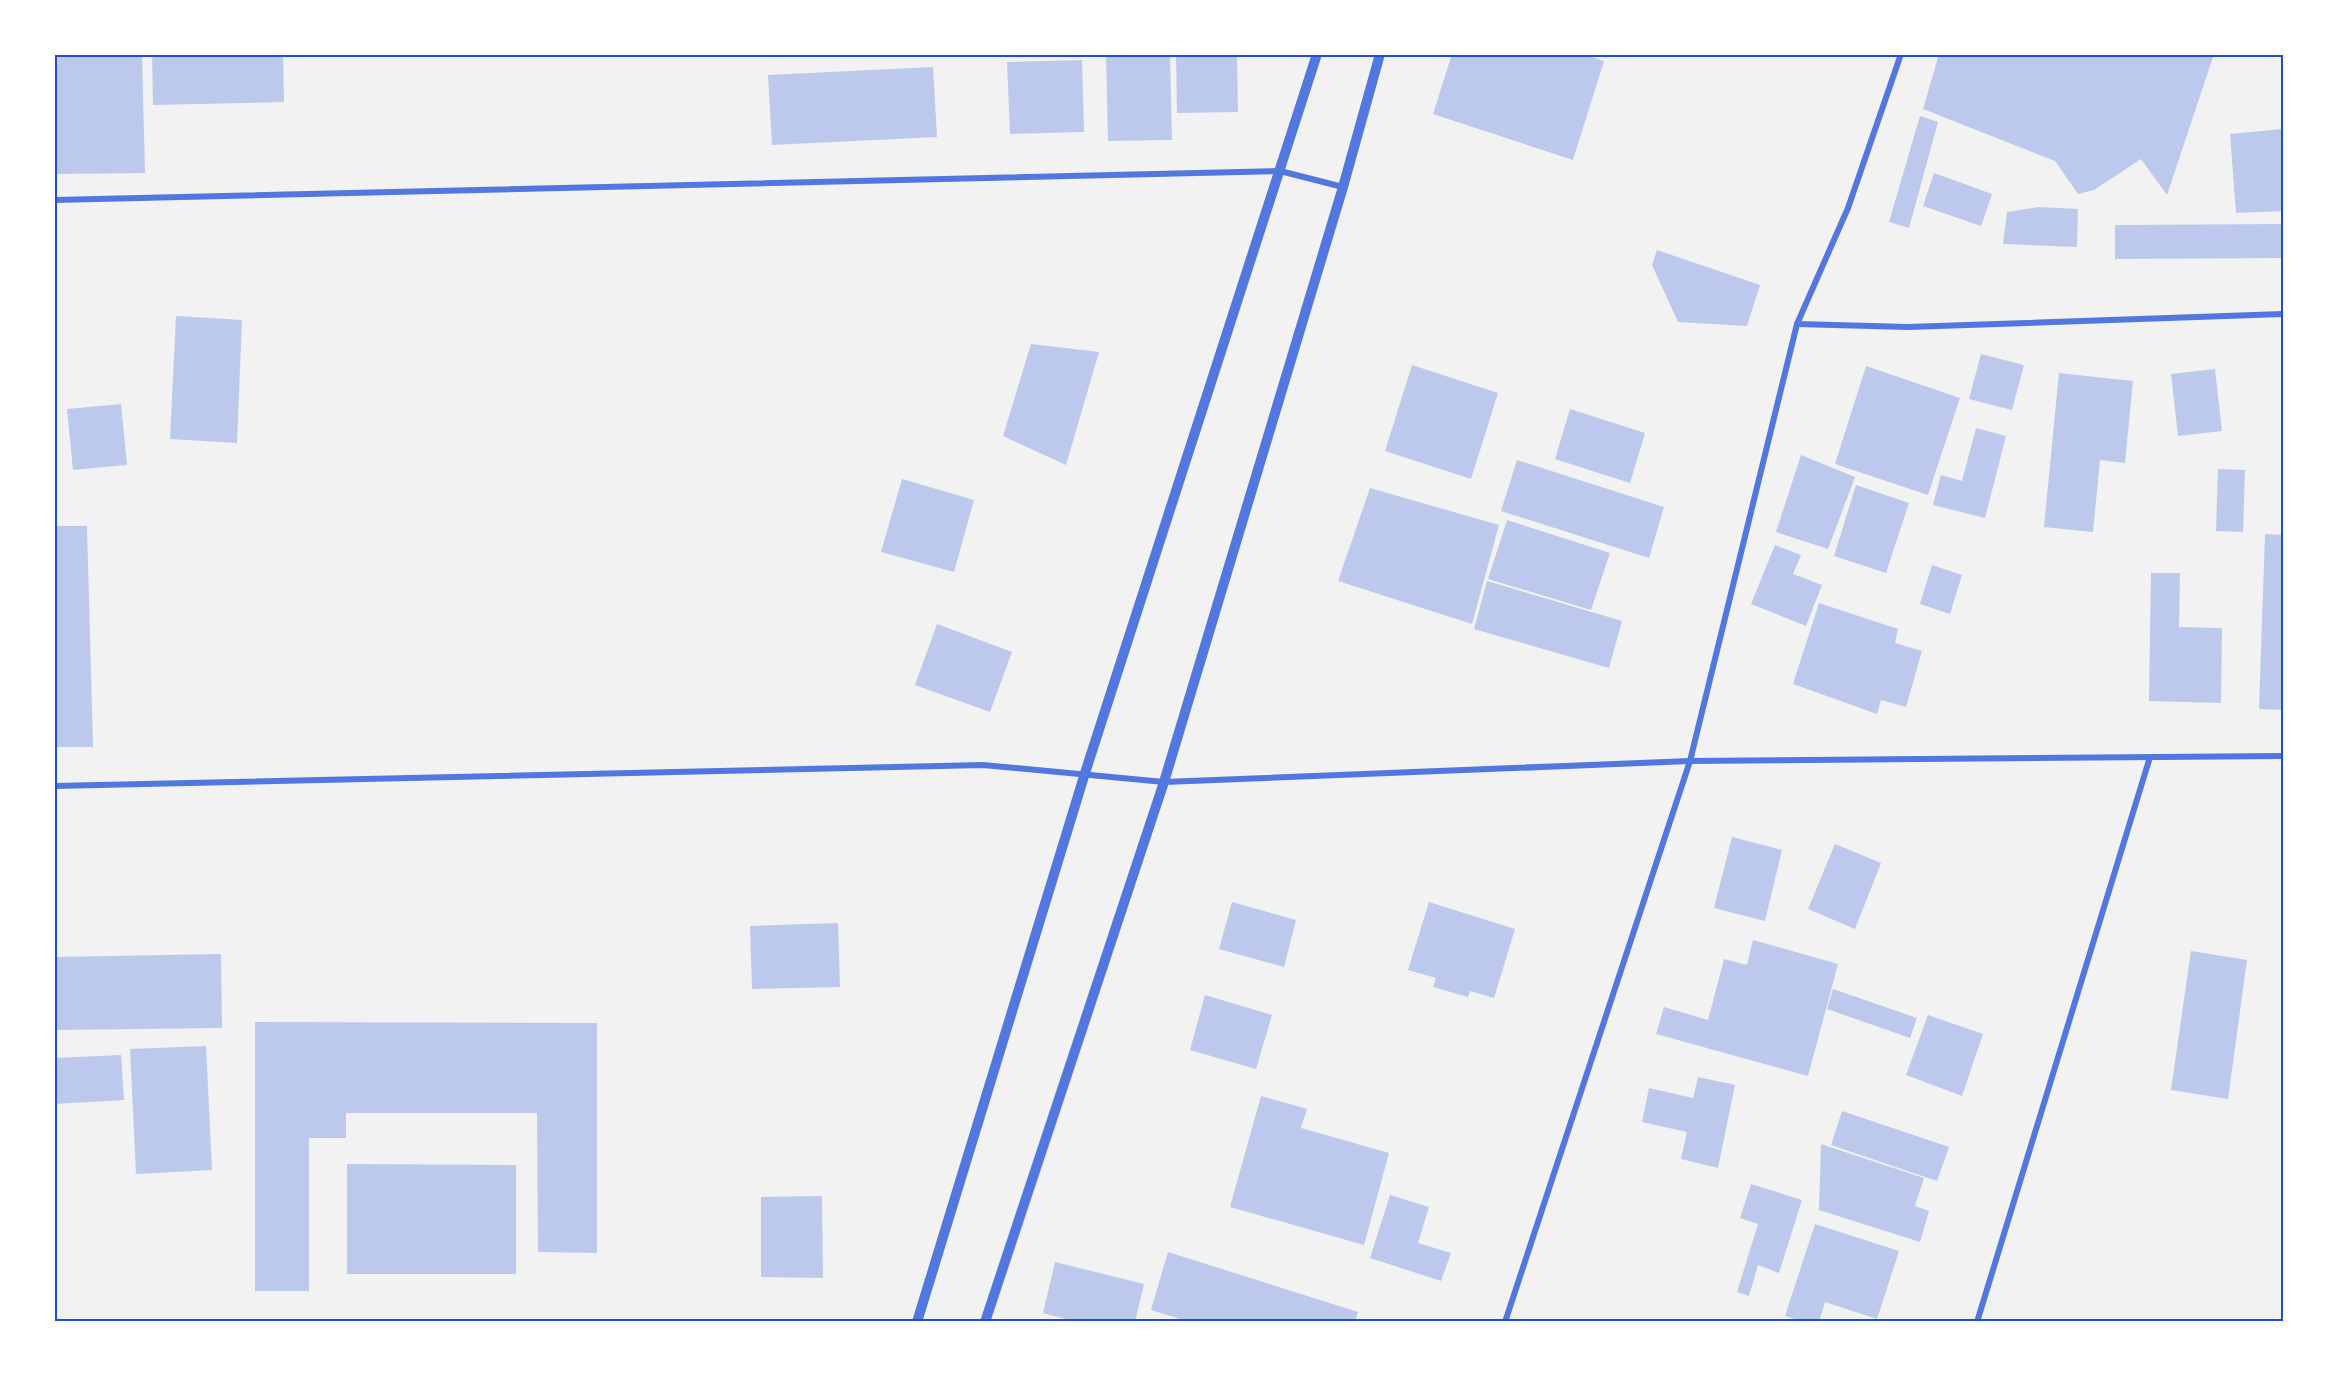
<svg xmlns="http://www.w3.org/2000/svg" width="2337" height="1376" viewBox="0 0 2337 1376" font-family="Helvetica,sans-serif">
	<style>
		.building { fill: #bdc9ec }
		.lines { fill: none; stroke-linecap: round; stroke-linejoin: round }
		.minor { stroke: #5277de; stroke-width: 6 }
		.tertiary { stroke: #5277de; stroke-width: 10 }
		.neatline { fill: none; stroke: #1d4ed8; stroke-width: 2 }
	</style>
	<rect width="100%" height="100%" fill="#f2f2f2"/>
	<!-- building -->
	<g class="building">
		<polygon points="54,54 142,54 145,173 54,174"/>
		<polygon points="152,54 283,54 284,102 153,105"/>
		<rect x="659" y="54" width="26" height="2"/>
		<polygon points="1106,54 1170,54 1172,140 1108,141"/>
		<polygon points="1176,54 1237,54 1238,112 1177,113"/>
		<polygon points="1452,54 1582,54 1604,61 1573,160 1433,114"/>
		<polygon points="1939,54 2214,54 2167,195 2141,159 2094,190 2078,194 2055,161 1923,109"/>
		<polygon points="1082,60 1084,132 1010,134 1007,62"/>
		<polygon points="933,67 937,137 772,145 768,75"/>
		<polygon points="1920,116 1938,122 1909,228 1889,222"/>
		<polygon points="2283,129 2283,211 2236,213 2230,134"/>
		<polygon points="1934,173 1992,194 1981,226 1923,206"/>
		<polygon points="2039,207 2078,209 2077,247 2003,244 2007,212"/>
		<polygon points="2283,224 2283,258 2115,259 2115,225"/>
		<polygon points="1657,250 1760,285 1747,326 1678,322 1652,265"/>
		<polygon points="176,316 242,320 237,443 170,439"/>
		<polygon points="1031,344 1099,352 1066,465 1003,436"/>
		<polygon points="1981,354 2024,365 2012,410 1969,399"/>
		<polygon points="1412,365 1498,393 1471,479 1385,451"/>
		<polygon points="1866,366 1960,398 1928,495 1835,464"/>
		<polygon points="2215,369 2222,431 2178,436 2171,374"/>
		<polygon points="2059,373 2133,381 2125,463 2100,460 2093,532 2044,527"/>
		<polygon points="121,404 127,465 73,470 67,409"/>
		<polygon points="1570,409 1645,433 1630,483 1555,459"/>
		<polygon points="1976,428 2006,436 1985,518 1933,505 1941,475 1962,481"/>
		<polygon points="1801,455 1855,477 1828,549 1776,532"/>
		<polygon points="1517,460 1664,507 1649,558 1501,511"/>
		<polygon points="2218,469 2245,470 2243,532 2216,531"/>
		<polygon points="902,479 974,500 954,572 881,552"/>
		<polygon points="1856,485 1909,503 1886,573 1834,556"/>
		<polygon points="1370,488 1499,525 1472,624 1338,581"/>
		<polygon points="1507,520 1610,553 1591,610 1488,579"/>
		<polygon points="54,526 87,526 93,747 54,747"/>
		<polygon points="2265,534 2283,535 2283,710 2259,709"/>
		<polygon points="1775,545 1801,555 1793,574 1822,585 1806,626 1751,604"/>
		<polygon points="1932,565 1962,575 1950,614 1920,604"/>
		<polygon points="2151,573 2180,573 2179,627 2222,628 2221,703 2149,701"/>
		<polygon points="1487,581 1622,621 1609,668 1474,629"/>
		<polygon points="1819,603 1898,629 1895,643 1922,651 1906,707 1881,700 1877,714 1793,684"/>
		<polygon points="937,624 1012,652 990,712 915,685"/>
		<polygon points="1732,837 1782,850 1765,921 1714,908"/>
		<polygon points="1835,844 1881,863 1855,929 1808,909"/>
		<polygon points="1232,902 1296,920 1284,967 1219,949"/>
		<polygon points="1429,902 1515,929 1494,998 1470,991 1468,997 1433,987 1436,978 1408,970"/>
		<polygon points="838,923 840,987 752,989 750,926"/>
		<polygon points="1753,940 1838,964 1808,1076 1656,1034 1664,1007 1708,1020 1724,959 1747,965"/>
		<polygon points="2191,951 2247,960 2228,1099 2171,1090"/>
		<polygon points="221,954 222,1028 55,1030 54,957"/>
		<polygon points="1833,989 1917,1018 1910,1038 1827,1009"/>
		<polygon points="1205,995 1272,1015 1256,1069 1190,1050"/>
		<polygon points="1928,1015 1983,1034 1962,1096 1906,1075"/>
		<polygon points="255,1022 597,1023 597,1253 538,1252 537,1113 346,1113 346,1138 309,1138 309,1291 255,1291"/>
		<polygon points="206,1046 212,1170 136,1174 130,1049"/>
		<polygon points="121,1055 124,1100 54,1104 54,1058"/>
		<polygon points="1698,1077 1735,1085 1718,1168 1681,1159 1687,1132 1642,1122 1649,1088 1693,1098"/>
		<polygon points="1261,1096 1307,1109 1301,1128 1389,1153 1364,1245 1230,1207"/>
		<polygon points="1842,1111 1949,1147 1937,1181 1831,1145"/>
		<polygon points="1821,1144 1924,1178 1915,1206 1929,1211 1920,1242 1819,1210"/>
		<polygon points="347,1164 516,1165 516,1274 347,1274"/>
		<polygon points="1751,1184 1802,1200 1779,1273 1758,1265 1749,1296 1737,1292 1758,1224 1740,1218"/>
		<polygon points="1390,1195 1429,1207 1418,1243 1451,1253 1441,1281 1370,1258"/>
		<polygon points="822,1196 823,1278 761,1277 761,1197"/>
		<polygon points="1815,1224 1899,1251 1877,1319 1825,1302 1819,1322 1804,1322 1785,1316"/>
		<polygon points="1168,1252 1358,1312 1355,1322 1190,1322 1151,1310"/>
		<polygon points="1055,1262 1144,1284 1135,1322 1077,1322 1043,1313"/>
	</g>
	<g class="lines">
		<!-- minor -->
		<g class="minor">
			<polyline points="54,200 1280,171 1343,187"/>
			<polyline points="1797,324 1908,327 2283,314"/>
			<polyline points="54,786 983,765 1164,782 1690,761 2283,756"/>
			<polyline points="1505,1322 1690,761 1797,324 1848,208 1901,54"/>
			<polyline points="1977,1322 2150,757"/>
		</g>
		<!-- tertiary -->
		<g class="tertiary">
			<polyline points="917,1322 1085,773 1317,54"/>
			<polyline points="985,1322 1164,782 1343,187 1380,54"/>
		</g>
	</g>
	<!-- border -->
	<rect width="2337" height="1376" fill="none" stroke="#ffffff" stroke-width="111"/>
	<rect x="56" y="56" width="2226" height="1264" class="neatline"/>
</svg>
